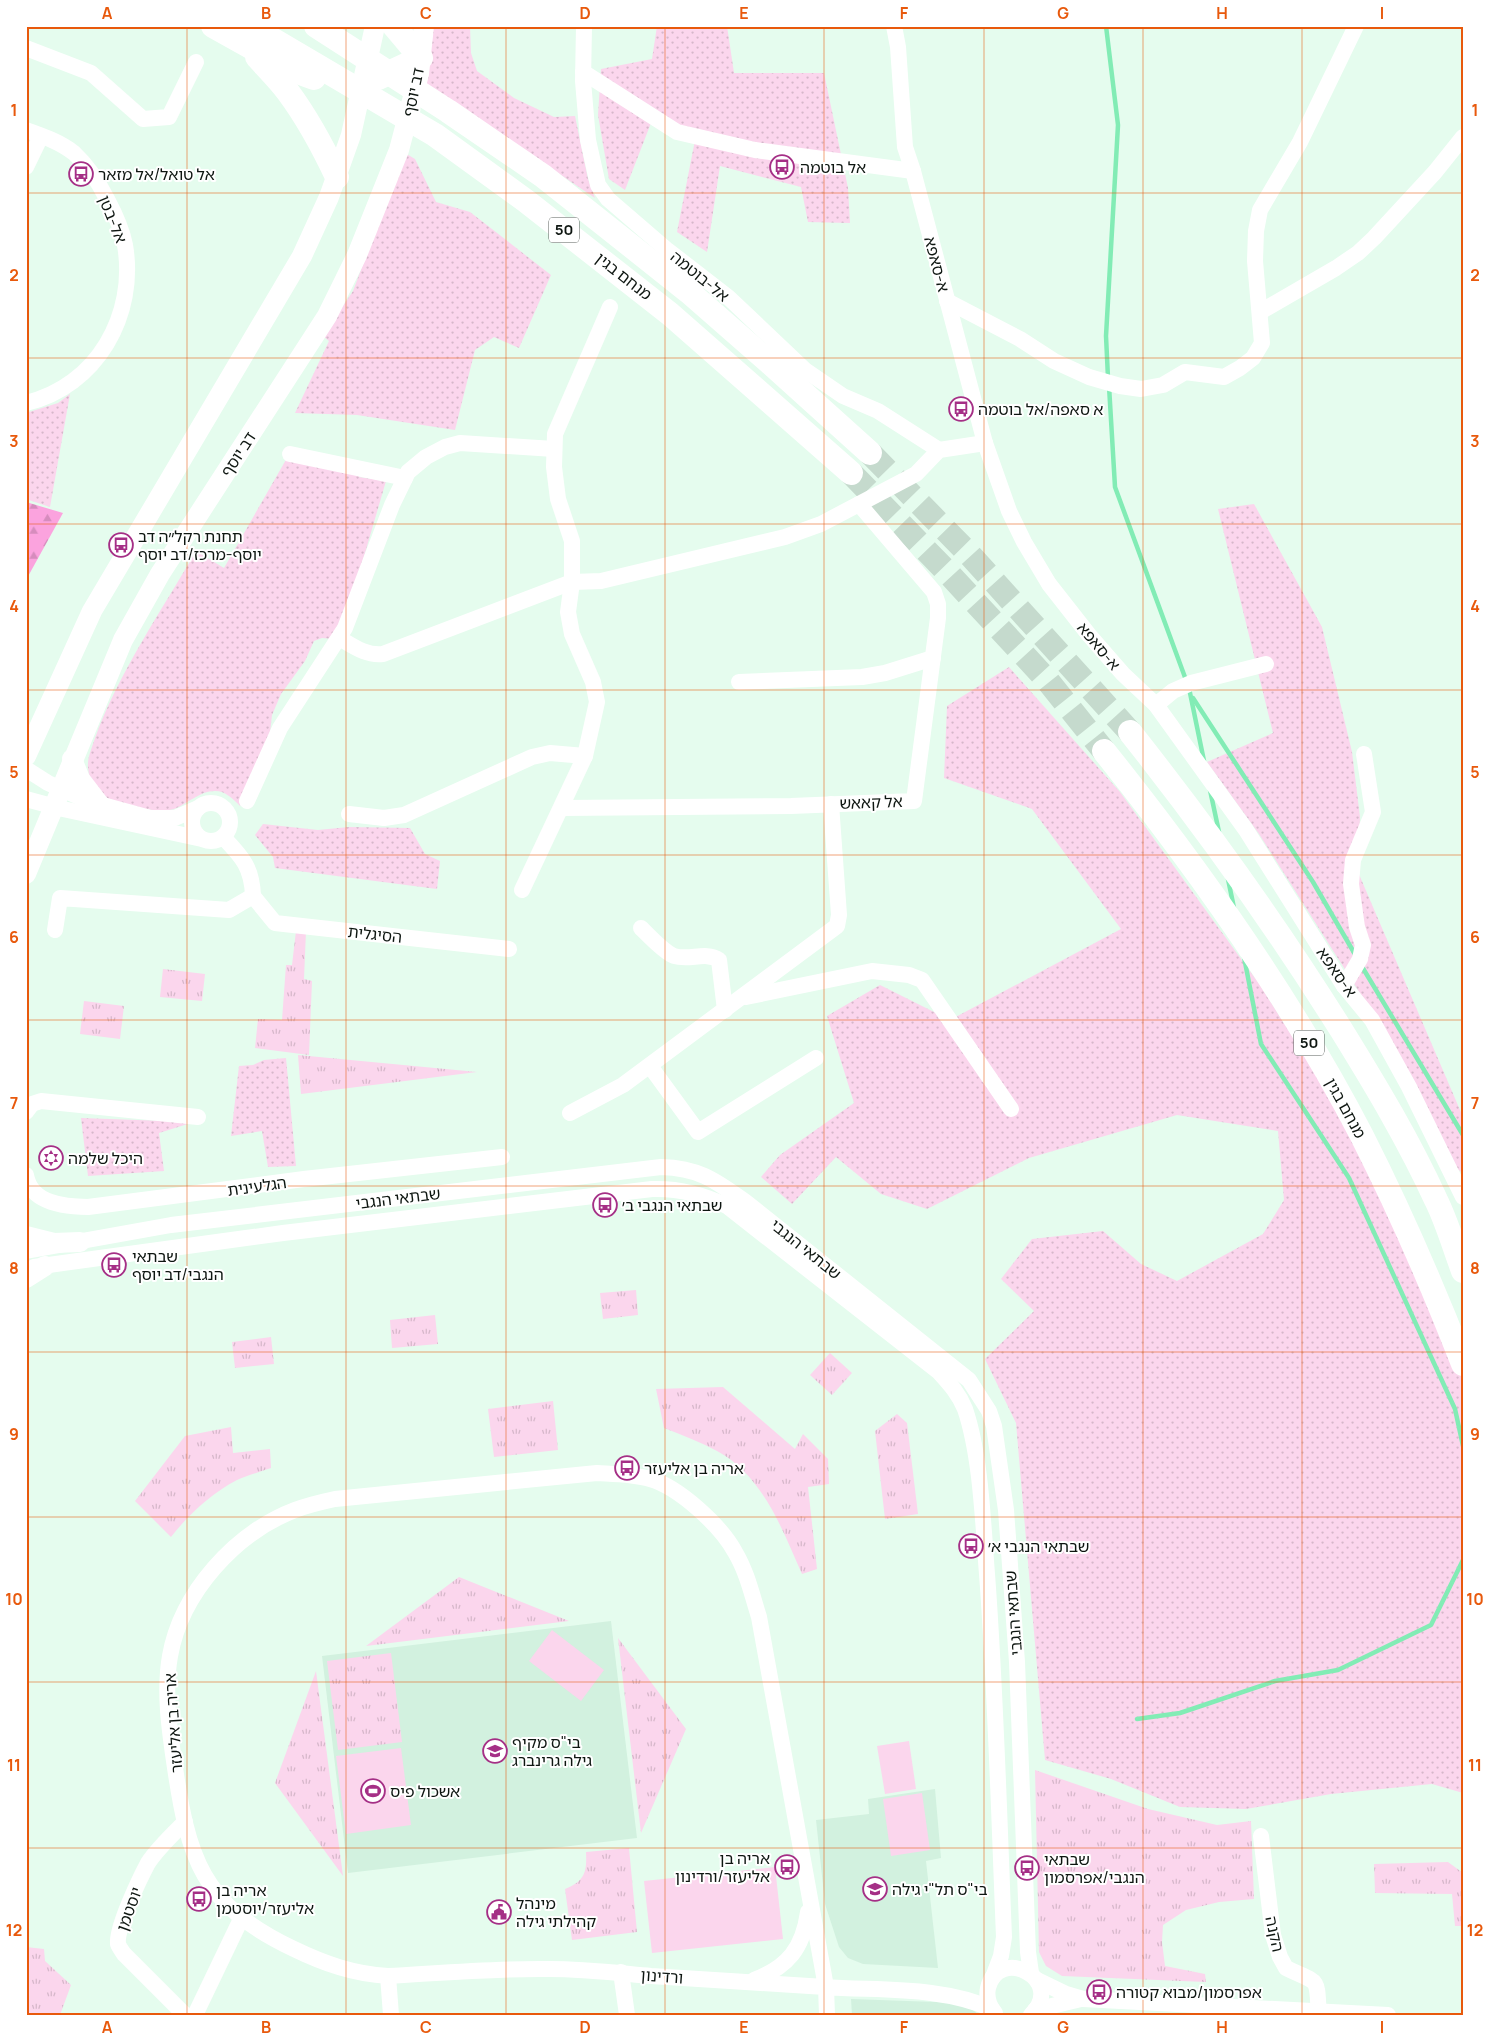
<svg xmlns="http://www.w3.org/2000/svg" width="1489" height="2041" viewBox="0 0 1489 2041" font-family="Manrope,'Noto Sans Hebrew',sans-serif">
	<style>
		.built { fill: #d2f1df }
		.grass { fill: url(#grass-dots) }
		.forest { fill: url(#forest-firs) }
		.park { fill: url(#park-tufts) }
		.garden { fill: #fbd6ed }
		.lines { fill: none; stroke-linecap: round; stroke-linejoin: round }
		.stream { stroke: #82ecb5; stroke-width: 4.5 }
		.highway-tunnel { stroke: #c5dacd; stroke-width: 24; stroke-dasharray: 24 12; stroke-linecap: butt }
		.minor { stroke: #fff; stroke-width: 16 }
		.major { stroke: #fff; stroke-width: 20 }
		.highway { stroke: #fff; stroke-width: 24 }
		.grid { fill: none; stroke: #e8590c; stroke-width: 1; stroke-opacity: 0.55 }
		.labels { text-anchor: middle; stroke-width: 4; stroke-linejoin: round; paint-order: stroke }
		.shield { fill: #fff; stroke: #565c58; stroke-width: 1 }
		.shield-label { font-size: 15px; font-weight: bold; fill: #0e1611 }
		.street-label { font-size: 16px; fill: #0e1611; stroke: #fff }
		.poi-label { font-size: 16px; fill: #0e1611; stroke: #fff; text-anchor: start }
		.neatline { fill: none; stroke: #e8590c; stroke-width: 2 }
		.grid-label { font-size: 16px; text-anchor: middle; font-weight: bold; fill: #e8590c }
	</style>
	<defs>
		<pattern id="grass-dots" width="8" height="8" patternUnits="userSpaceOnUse" patternTransform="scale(1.25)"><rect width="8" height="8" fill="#fbd6ed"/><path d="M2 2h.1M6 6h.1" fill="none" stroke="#d6b7ca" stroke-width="1.8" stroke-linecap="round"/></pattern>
		<pattern id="forest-firs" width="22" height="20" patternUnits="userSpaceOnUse" patternTransform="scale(1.25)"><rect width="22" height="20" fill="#fba3de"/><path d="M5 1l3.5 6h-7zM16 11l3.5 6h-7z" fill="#d68cbd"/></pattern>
		<pattern id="park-tufts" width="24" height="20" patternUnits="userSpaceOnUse" patternTransform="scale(1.25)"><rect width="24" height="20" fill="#fbd6ed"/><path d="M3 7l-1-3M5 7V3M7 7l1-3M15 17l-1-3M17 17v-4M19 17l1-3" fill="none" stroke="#d6b7ca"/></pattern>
	</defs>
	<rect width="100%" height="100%" fill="#e5fcee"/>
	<!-- built -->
	<g class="built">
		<polygon points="611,1621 637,1838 348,1873 322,1656"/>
		<polygon points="935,1789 941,1858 926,1861 938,1968 863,1964 848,1958 839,1947 825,1904 816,1820 869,1814 868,1799"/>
		<polygon points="851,1999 964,2003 979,2015 852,2015"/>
	</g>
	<!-- grass -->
	<g class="grass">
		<polygon points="430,26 470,26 471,53 477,71 514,98 554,117 575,116 588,179 595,198 423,82"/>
		<polygon points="657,26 727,26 734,73 824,73 848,188 850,223 808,222 801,187 720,166 707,252 677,232 697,130 651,123 625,190 609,179 598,115 601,69 652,59"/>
		<polygon points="405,153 415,159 436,202 470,212 551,275 519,348 494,337 475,350 455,430 357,415 295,413 329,341 323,336 353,291"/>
		<polygon points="70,394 50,507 26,499 26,413 58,403"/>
		<path d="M287,458L360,470L359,477L386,481L358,577L333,639L322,638L314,641L305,661L281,694L272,715L269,741L240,806C233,799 226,791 215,791C199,791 188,804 174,809C162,812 151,810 140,808C115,804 91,797 88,768C87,758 92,748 95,738C119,672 161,612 196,551L224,568Z"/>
		<polygon points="1254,504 1322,627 1352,752 1360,817 1358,872 1463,1117 1463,1173 1457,1169 1384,1031 1259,834 1207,762 1273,733 1218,509"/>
		<polygon points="1009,667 1120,792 1260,985 1355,1137 1463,1368 1463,1793 1432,1784 1331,1794 1246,1809 1180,1807 1111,1779 1045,1760 1016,1423 985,1359 1034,1311 1001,1279 1032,1239 1103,1231 1141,1264 1177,1281 1263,1234 1284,1200 1278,1131 1177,1115 1029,1158 927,1209 881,1194 836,1157 792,1204 761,1177 780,1155 854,1103 827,1016 880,985 950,1020 1121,929 1032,809 944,778 947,706"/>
		<polygon points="263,824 318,830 349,827 410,828 425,854 440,861 437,889 275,868 273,857 255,835"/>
		<polygon points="286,1058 296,1166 268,1167 262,1131 231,1136 239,1066 253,1065 264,1060"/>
		<polygon points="81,1118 194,1122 159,1133 164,1171 88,1176"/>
	</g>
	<!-- forest -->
	<polygon class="forest" points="26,502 63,513 26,580"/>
	<!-- park -->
	<g class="park">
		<polygon points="296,931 306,931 304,979 312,981 309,1055 255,1048 258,1019 282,1020 286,965 292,965"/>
		<polygon points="163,969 205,974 202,1001 160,997"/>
		<polygon points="84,1001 124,1006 120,1039 80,1034"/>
		<polygon points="298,1055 477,1072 301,1094"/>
		<polygon points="636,1290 638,1315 603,1319 600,1293"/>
		<polygon points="435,1315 438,1344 392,1348 390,1320"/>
		<polygon points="271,1337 274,1364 235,1368 232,1342"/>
		<polygon points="830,1353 852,1373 832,1395 810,1375"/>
		<path d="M723,1387L795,1449L803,1434L828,1459L829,1484L808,1487L817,1569L802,1574C782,1529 763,1476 717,1451C700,1442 682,1435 664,1428L656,1389Z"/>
		<polygon points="553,1401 558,1450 494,1457 488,1409"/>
		<polygon points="897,1414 907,1423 918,1514 885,1519 875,1431"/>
		<path d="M231,1427L233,1453L270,1449L271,1468C260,1472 248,1475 237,1480C212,1493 188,1515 171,1537L135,1501L185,1436Z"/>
		<polygon points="459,1577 569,1621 366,1646"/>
		<polygon points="618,1638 686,1729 641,1833"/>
		<polygon points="391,1653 402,1742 338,1750 327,1661"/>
		<polygon points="316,1671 343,1876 275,1783"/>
		<polygon points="1035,1770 1148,1809 1217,1825 1251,1821 1254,1899 1219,1902 1186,1910 1163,1925 1162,1942 1165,1966 1205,1974 1206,1982 1062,1976 1046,1966 1039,1952"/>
		<path d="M629,1848L637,1932L572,1940L565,1889C585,1881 587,1872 586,1852Z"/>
		<polygon points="1448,1862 1463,1873 1463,1926 1455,1926 1452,1894 1375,1893 1374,1864"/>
		<polygon points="26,1947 44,1949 45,1961 71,1985 60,2015 26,2015"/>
	</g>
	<!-- garden -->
	<g class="garden">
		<polygon points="552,1630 604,1670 581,1701 529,1661"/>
		<polygon points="909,1741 916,1789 885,1794 877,1746"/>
		<polygon points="401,1748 411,1825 346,1834 336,1756"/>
		<polygon points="922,1793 930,1850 891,1856 883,1799"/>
		<polygon points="775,1867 783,1939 652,1953 644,1881"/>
	</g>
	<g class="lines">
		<!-- stream -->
		<g class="stream">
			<polyline points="1106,26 1118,125 1106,336 1108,378"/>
			<polyline points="1109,386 1115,487 1186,680"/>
			<polyline points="1189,688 1204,761"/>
			<polyline points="1193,698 1313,882 1356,956"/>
			<polyline points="1210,790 1219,832"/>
			<polyline points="1228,879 1234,908"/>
			<polyline points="1244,957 1261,1044 1349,1178 1455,1409 1463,1446"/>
			<polyline points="1361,965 1463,1135"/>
			<polyline points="1137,1719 1180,1713 1275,1681 1338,1670 1431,1625 1463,1560"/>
		</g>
		<!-- highway-tunnel -->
		<g class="highway-tunnel">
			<polyline points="870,453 970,555 1130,732"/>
			<polyline points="851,473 950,575 1048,681 1104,751"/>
		</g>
		<!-- minor -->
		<g class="minor">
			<polyline points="584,26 583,81 588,140 598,185 608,199 666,249 728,297 805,370 843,396 878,411 939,450"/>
			<polyline points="894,26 898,47 905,147 913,171 985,443 1009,511 1024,542 1049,584 1089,635 1123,674 1156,705 1246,830 1344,986 1372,1020 1409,1087 1463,1197"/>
			<polyline points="26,48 91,73 143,119 169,117 196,62"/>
			<polyline points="583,72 677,132 755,150 913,171"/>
			<path d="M26,130C43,136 60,142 74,153C88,166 99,183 107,199C115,214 122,229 125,245C137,315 97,386 26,403"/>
			<polyline points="26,167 41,136"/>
			<polyline points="947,301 1020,339 1054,361 1089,377 1120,386 1141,389 1163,385 1185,372 1224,377 1240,368 1253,358 1262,343 1255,261 1256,231 1260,210 1300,142 1356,26"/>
			<polyline points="1260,312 1336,268 1358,253 1374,238 1435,172 1463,137"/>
			<polyline points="290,454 405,478"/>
			<path d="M339,638C353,646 366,656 383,654L572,582L601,581L785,537L821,524L916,474L939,450L985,443"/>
			<polyline points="739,682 862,677 885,673 933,658"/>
			<polyline points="1156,705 1173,691 1191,683 1266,664"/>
			<polyline points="26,769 48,783 88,801 150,818 175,818 198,808"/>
			<polyline points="26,799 63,809 202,839"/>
			<polyline points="247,801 280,728 345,628 392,505 408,472 426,457 445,447 460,443 554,449"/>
			<circle cx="211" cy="822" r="19"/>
			<polyline points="562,808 791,806 914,801 938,618 938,604 934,592 859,504"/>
			<polyline points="349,814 384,818 404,815 532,757 550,753 585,756"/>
			<path d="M223,837C242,857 252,867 253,896"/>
			<polyline points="522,890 585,756 597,702 593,682 572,634 568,612 572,582 572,541 558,499 554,467 555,434 610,307"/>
			<path d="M641,928C648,935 665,953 674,956C690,961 705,951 719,960L725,1010"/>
			<polyline points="55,930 60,898 229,910 253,896 275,923 509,949"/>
			<polyline points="1344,986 1360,959 1363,945 1357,927 1351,884 1353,860 1373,812 1364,754"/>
			<polyline points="746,997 872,971 909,975 922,980 1011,1109"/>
			<polyline points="650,1066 698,1132 816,1058"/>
			<polyline points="26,1112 32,1104 41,1101 198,1117"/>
			<polyline points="570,1113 623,1085 837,926 839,915 831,804"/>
			<path d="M26,1175C31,1204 65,1207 88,1207L304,1179L502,1157"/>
			<path d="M26,1251L171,1225L661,1167C700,1168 716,1181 747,1203L969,1380L989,1411L994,1426L1006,1510L1017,1662L1028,1952L1031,1973"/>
			<path d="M34,1267L283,1233L652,1189C679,1188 702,1194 727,1206L939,1372C950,1384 959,1394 965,1409C981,1456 983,1524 987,1574C996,1695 999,1816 1004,1937L1001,1956L993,1977"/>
			<path d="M1261,1836L1273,1935L1280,1957L1286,1968C1321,1985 1316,1975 1319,2015"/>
			<polyline points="621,1972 627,2015"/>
			<polyline points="388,1976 391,2015"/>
			<path d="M754,1980C788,1967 803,1948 808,1912"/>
			<polyline points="1037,1980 1066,1994 1083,1999 1388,2015"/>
			<polyline points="1035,2010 1081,1999"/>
			<path d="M995,2013C989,2006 986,1998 988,1988C998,1945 1067,1979 1031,2015"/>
			<path d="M185,2015L124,1954C122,1951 119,1947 118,1944C116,1928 140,1878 148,1863C158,1848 172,1835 185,1822"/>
			<polyline points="195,2015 241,1919"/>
			<path d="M827,2015L826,1987L759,1617C752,1595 747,1572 735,1552C721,1526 679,1487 650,1479C633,1474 615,1474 597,1473L335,1499C321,1502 308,1505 295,1510C235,1533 181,1593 170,1656C164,1690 169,1727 174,1761C188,1858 201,1905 294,1949C325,1964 354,1974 388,1976C441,1973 496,1968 550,1969C584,1969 617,1973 651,1976C709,1980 767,1983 825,1987C879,1991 942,1986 992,2009"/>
		</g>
		<!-- major -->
		<g class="major">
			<polyline points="26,756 92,611 302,256 329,197 351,135 375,26"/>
			<polyline points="72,759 80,779 100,805"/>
			<polyline points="26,874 123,640 160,574 327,316 357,255 399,150 419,74 424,26"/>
			<polyline points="26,1236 54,1243 80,1242"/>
			<polyline points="26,1278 45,1266"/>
		</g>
		<!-- highway -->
		<g class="highway">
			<polyline points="213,26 292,70 314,78"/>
			<polyline points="250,26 435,135 526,201 670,314 851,473"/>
			<polyline points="316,26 448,111 543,176 689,292 769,362 870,453"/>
			<path d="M257,57C268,69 279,80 288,92C308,119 323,147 337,177"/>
			<polyline points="378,78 421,58 394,26"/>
			<path d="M1130,732C1206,828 1277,927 1342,1031C1376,1086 1409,1141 1436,1200C1447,1222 1454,1247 1463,1271"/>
			<path d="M1104,751C1201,872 1291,999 1362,1136C1400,1211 1433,1287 1463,1364"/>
		</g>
	</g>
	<!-- grid -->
	<path class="grid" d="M187,26V2015M346,26V2015M506,26V2015M665,26V2015M824,26V2015M984,26V2015M1143,26V2015M1302,26V2015M26,193H1463M26,358H1463M26,524H1463M26,690H1463M26,855H1463M26,1020H1463M26,1186H1463M26,1352H1463M26,1517H1463M26,1682H1463M26,1848H1463"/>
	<!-- icons -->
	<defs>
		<g id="bus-ring" transform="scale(1.25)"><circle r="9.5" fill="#fff" stroke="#a52f86" stroke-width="1.5"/><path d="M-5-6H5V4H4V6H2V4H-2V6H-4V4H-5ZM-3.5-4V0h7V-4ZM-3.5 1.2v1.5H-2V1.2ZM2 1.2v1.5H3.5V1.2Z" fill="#a52f86"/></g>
		<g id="synagogue-ring" transform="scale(1.25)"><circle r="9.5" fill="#fff" stroke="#a52f86" stroke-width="1.5"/><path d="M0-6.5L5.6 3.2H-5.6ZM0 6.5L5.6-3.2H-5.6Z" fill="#a52f86"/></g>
		<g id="school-ring" transform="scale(1.25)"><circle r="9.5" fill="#fff" stroke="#a52f86" stroke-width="1.5"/><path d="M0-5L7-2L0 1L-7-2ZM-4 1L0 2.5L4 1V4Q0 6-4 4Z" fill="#a52f86"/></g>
		<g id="stadium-ring" transform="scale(1.25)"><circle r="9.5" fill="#fff" stroke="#a52f86" stroke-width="1.5"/><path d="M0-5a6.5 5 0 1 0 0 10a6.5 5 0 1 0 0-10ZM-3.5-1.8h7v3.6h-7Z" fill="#a52f86"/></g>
		<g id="civic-ring" transform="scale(1.25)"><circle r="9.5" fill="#fff" stroke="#a52f86" stroke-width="1.5"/><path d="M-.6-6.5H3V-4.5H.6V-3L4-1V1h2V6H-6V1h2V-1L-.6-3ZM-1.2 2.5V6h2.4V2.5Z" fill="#a52f86"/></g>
	</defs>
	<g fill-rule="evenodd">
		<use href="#bus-ring" x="782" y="167"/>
		<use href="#bus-ring" x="81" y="174"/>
		<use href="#bus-ring" x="961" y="409"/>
		<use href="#bus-ring" x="121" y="545"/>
		<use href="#synagogue-ring" x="51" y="1158"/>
		<use href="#bus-ring" x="605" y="1205"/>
		<use href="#bus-ring" x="114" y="1265"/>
		<use href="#bus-ring" x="627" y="1468"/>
		<use href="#bus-ring" x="971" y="1546"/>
		<use href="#school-ring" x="495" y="1751"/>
		<use href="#stadium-ring" x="373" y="1791"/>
		<use href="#bus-ring" x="787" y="1867"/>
		<use href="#bus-ring" x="1027" y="1868"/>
		<use href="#school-ring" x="875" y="1889"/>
		<use href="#bus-ring" x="199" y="1899"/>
		<use href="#civic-ring" x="499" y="1912"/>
		<use href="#bus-ring" x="1099" y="1992"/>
	</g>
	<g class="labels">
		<!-- shield labels -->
		<g class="shield">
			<rect x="549" y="217.5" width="30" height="25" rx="4"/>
			<rect x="1294" y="1030.5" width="30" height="25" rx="4"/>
		</g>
		<g class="shield-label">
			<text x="564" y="235">50</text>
			<text x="1309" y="1048">50</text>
		</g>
		<!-- street labels -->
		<g class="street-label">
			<text transform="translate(413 92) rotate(-78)" y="6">דב יוסף</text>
			<text transform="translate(113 219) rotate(68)" y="6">אל-בטן</text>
			<text transform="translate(937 264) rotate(75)" y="6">א-סאפא</text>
			<text transform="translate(624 276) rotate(38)" y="6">מנחם בגין</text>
			<text transform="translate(700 276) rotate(39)" y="6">אל-בוטמה</text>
			<text transform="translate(238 454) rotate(-57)" y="6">דב יוסף</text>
			<text transform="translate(1099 646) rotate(50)" y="6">א-סאפא</text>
			<text transform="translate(871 802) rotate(-2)" y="6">אל קאאש</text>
			<text transform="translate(375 934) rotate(6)" y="6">הסיגלית</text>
			<text transform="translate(1337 972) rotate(55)" y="6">א-סאפא</text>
			<text transform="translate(1346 1108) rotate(61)" y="6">מנחם בגין</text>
			<text transform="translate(257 1186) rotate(-8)" y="6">הגלעינית</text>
			<text transform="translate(398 1198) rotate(-7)" y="6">שבתאי הנגבי</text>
			<text transform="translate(806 1249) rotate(39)" y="6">שבתאי הנגבי</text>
			<text transform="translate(1013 1613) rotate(-94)" y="6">שבתאי הנגבי</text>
			<text transform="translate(173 1723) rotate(-94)" y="6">אריה בן אליעזר</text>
			<text transform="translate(129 1909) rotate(-70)" y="6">יוסטמן</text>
			<text transform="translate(1275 1934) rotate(78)" y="6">הקנה</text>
			<text transform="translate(662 1976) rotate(4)" y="6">ורדינון</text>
		</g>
		<!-- poi labels -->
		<g class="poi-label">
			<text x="800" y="173">אל בוטמה</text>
			<text x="98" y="180">אל טואל/אל מזאר</text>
			<text x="978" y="415">א סאפה/אל בוטמה</text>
			<text x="138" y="542">תחנת רקל״ה דב<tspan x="138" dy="18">יוסף-מרכז/דב יוסף</tspan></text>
			<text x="68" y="1164">היכל שלמה</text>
			<text x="622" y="1211">שבתאי הנגבי ב׳</text>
			<text x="132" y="1262">שבתאי<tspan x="132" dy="18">הנגבי/דב יוסף</tspan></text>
			<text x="644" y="1474">אריה בן אליעזר</text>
			<text x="988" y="1552">שבתאי הנגבי א׳</text>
			<text x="512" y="1748">בי"ס מקיף<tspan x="512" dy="18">גילה גרינברג</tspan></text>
			<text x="390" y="1797">אשכול פיס</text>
			<text x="770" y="1864" text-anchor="end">אריה בן<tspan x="770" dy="18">אליעזר/ורדינון</tspan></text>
			<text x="1044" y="1865">שבתאי<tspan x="1044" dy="18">הנגבי/אפרסמון</tspan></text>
			<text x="892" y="1895">בי"ס תל"י גילה</text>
			<text x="216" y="1896">אריה בן<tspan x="216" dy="18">אליעזר/יוסטמן</tspan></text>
			<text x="516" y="1909">מינהל<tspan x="516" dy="18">קהילתי גילה</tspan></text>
			<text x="1116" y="1998">אפרסמון/מבוא קטורה</text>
		</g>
	</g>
	<!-- border -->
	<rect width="1489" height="2041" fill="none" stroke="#ffffff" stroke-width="55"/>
	<rect x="28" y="28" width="1434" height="1986" class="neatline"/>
	<g class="grid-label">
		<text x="107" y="19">A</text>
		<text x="266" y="19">B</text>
		<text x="426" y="19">C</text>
		<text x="585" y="19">D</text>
		<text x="744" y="19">E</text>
		<text x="904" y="19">F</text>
		<text x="1063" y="19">G</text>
		<text x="1222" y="19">H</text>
		<text x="1382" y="19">I</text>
		<text x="14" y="116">1</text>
		<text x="1475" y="116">1</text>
		<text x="14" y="281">2</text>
		<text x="1475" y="281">2</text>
		<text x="14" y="447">3</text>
		<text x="1475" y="447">3</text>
		<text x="14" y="612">4</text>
		<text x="1475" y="612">4</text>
		<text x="14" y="778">5</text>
		<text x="1475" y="778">5</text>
		<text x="14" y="943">6</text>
		<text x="1475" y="943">6</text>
		<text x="14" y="1109">7</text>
		<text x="1475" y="1109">7</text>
		<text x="14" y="1274">8</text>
		<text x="1475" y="1274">8</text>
		<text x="14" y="1440">9</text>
		<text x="1475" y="1440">9</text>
		<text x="14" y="1605">10</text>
		<text x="1475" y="1605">10</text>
		<text x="14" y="1771">11</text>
		<text x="1475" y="1771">11</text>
		<text x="14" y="1936">12</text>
		<text x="1475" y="1936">12</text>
		<text x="107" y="2033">A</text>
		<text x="266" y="2033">B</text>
		<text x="426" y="2033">C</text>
		<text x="585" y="2033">D</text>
		<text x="744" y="2033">E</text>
		<text x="904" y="2033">F</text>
		<text x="1063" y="2033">G</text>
		<text x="1222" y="2033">H</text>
		<text x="1382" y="2033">I</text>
	</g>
</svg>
